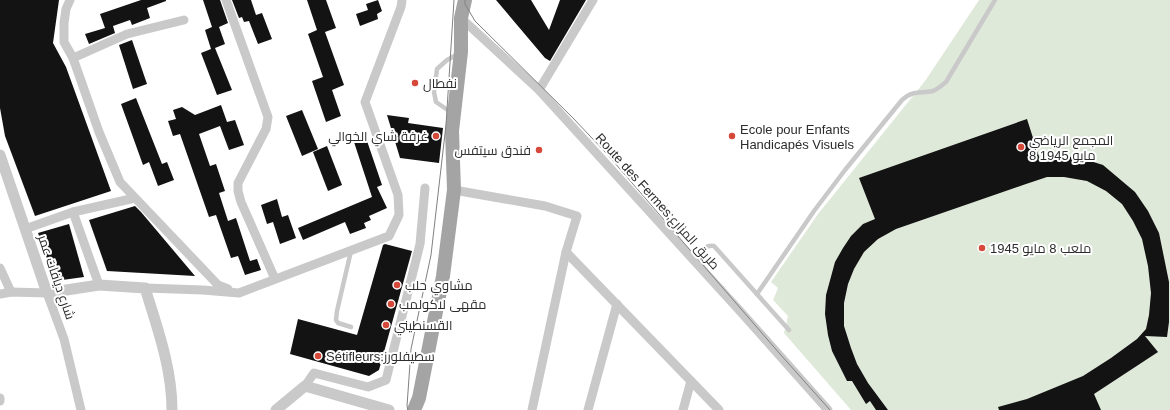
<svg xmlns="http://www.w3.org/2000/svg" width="1170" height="410" viewBox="0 0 1170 410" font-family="Arial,Cairo,sans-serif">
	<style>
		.grass { fill: #dfe9da }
		.building { fill: #131313 }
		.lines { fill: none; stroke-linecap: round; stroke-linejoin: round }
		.service { stroke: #c9c9c9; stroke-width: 4.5 }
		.minor { stroke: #c9c9c9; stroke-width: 9 }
		.tertiary { stroke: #c9c9c9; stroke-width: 11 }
		.primary { stroke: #a4a4a4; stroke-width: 14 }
		.tram { stroke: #818181; stroke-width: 1 }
		.poi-dot { fill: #d6493a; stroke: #fff; stroke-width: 1.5 }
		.labels { text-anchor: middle; stroke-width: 4; stroke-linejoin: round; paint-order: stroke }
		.poi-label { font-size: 13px; fill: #2c2c2c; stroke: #fff; text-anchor: start }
		.street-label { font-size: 13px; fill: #2c2c2c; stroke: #fff }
	</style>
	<rect width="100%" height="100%" fill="#fff"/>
	<!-- grass -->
	<polygon class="grass" points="979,0 1170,0 1170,410 851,410 784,333 788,316 773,300 778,288 771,282 818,214 925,81"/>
	<!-- building -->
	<g class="building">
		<polygon points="0,0 59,0 53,43 66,67 111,191 35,216 5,136 0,108"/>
		<polygon points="141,0 166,0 166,1 147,8 150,18 132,25 130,20 113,26 115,33 89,44 85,34 105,28 100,14"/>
		<polygon points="203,0 220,0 228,23 219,27 225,44 215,48 232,90 217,95 201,53 211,49 205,30 212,27"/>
		<polygon points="232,0 251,0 256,15 262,13 272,39 258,44 249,21 244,22 242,17 239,18"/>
		<polygon points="307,0 326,0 336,28 325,32 344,85 332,90 341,116 326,122 312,81 323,77 308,34 317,30"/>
		<polygon points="378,0 382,11 377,14 378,19 360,26 356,14 368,10 366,4"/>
		<polygon points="496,0 531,0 549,30 560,0 586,0 550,61 545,58"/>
		<polygon points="132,40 147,84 133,89 119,45"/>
		<polygon points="136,98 162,164 167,162 174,180 158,186 149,162 143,165 121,104"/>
		<polygon points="221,105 227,122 235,120 244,145 229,150 220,126 199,134 210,166 216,164 225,191 219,193 228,221 236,218 250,261 257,259 261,270 245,275 238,256 231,258 216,215 209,217 180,134 173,136 168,121 176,119 173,110 182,107 195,115"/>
		<polygon points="302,110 318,149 302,156 286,116"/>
		<polygon points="387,115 409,118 408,123 443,128 439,163 400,158"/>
		<polygon points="1027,119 1040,160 1053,156 1066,156 1084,159 1103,165 1135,192 1148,211 1159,233 1169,282 1169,322 1167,337 1145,336 1158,352 1094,394 1101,410 999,410 998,407 1027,399 1083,376 1111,358 1137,339 1146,329 1149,315 1151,293 1148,266 1142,239 1133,221 1122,204 1106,191 1087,181 1064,177 1047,177 1026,184 896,229 878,239 864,252 854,269 848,284 844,303 844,326 851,348 857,364 868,383 888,410 876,410 870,401 866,404 852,381 847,381 832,351 828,335 825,314 826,295 835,262 843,248 851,236 863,224 875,219 859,178"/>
		<polygon points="366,138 382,185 377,187 387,208 369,216 371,220 364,223 366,228 350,234 345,222 303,240 298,228 372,197 354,142"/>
		<polygon points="327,146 342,185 328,191 313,152"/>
		<polygon points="277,199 282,217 288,215 296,238 280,244 273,222 267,224 261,205"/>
		<polygon points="135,206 141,212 195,276 107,271 89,220"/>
		<polygon points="69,224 84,277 55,281 38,233"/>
		<polygon points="385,244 412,251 379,370 369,376 290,354 298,319 357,335 383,245"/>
	</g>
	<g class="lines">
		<!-- service -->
		<g class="service">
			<polyline points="452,113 436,102 434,92 437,69 447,60 458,54"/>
			<polyline points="351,251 337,311 336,320 338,323 351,327"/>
			<path d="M692,259C699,253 705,244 714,246L789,330"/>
			<path d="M757,294L814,211L845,170L902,100C915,89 920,94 933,91C938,89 942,85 946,82L995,0"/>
		</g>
		<!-- minor -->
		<g class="minor">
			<polyline points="70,0 66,9 64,23 64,42 73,58 99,132 120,182 218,285 228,289"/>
			<polyline points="226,0 268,117 266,129 238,183 238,191 241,202 275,279"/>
			<polyline points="461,18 539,90 739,310 828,410"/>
			<polyline points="73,58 127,34 184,20"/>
			<polyline points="539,90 593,0"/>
			<polyline points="454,190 545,206 577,216 566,252 532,410"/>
			<polyline points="73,212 99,285"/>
			<polyline points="25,229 73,212 135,198"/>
			<polyline points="566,252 719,410"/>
			<polyline points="0,268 11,292"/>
			<polyline points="145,288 203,290 239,293 389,236 399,215 398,195 365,102 401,7 402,0"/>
			<polyline points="0,294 11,292 47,293 64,339 81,410"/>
			<polyline points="305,386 314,373 368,387 386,380 420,244 425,188"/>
			<polyline points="0,398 0,401"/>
			<polyline points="588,410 617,304"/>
			<polyline points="683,410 691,381"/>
		</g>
		<!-- tertiary -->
		<g class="tertiary">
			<path d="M0,155L47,293L99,285L145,288C157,327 172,368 172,410"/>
			<polyline points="276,410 305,386 389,410"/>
		</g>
		<!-- primary -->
		<polyline class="primary" points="414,410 419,398 443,276 454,190 452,131 461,52 461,18 465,0"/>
		<!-- tram -->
		<g class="tram">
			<polyline points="465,0 465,4 475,21 573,118 607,154 780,354 830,410"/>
			<polyline points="408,410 407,406 411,349 431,255 446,125 454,0"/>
		</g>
	</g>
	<!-- markers -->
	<g class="poi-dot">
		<circle cx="415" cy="83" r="4"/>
		<circle cx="436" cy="136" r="4"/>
		<circle cx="732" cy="136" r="4"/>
		<circle cx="1021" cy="147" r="4"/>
		<circle cx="539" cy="150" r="4"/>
		<circle cx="982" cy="248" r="4"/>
		<circle cx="397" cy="285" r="4"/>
		<circle cx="391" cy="304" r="4"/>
		<circle cx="386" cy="325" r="4"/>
		<circle cx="318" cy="356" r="4"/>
	</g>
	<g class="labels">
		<!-- poi labels -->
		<g class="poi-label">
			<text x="423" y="88">نفطال</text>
			<text x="740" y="134">Ecole pour Enfants<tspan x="740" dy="15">Handicapés Visuels</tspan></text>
			<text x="428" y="141" text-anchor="end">غرفة شاي الخوالي</text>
			<text x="1029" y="145">المجمع الرياضي<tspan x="1029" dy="15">8 مايو 1945</tspan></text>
			<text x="531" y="155" text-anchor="end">فندق سيتفس</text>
			<text x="990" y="253">ملعب 8 مايو 1945</text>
			<text x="405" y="290">مشاوي حلب</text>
			<text x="399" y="309">مقهى لاكولمب</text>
			<text x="394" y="330">القسنطيني</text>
			<text x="326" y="361">Sétifleurs;سطيفلورز</text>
		</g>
		<!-- street labels -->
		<g class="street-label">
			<text transform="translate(658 201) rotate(48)" y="5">Route des Fermes;طريق المزارع</text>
			<text transform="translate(57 277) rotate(71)" y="5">شارع ديافات عمر</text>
		</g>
	</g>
</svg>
